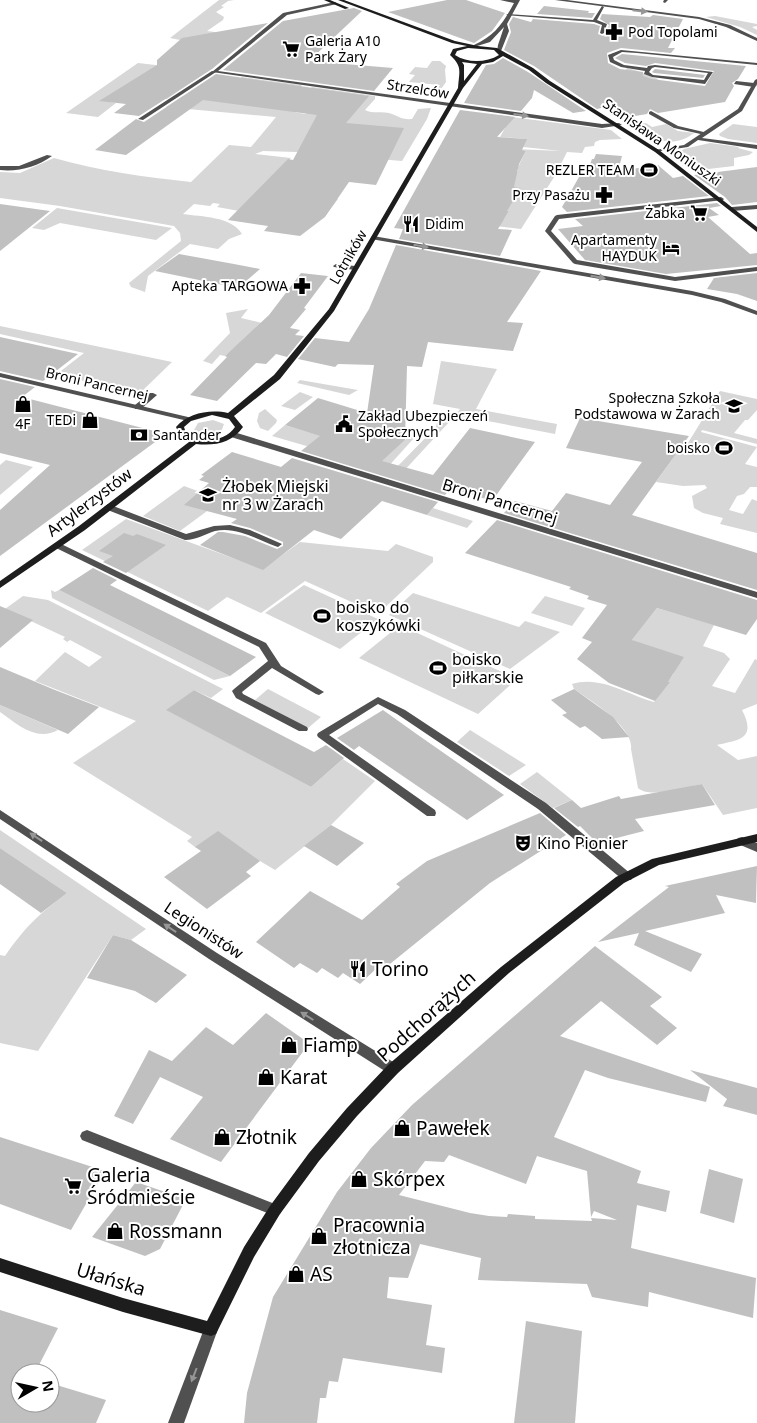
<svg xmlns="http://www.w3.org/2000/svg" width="757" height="1423" viewBox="0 0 757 1423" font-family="'Noto Sans',sans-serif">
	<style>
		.green { fill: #d7d7d7 }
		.building { fill: #c0c0c0; fill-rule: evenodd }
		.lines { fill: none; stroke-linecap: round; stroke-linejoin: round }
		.lane { fill: #505050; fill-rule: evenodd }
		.street { fill: #505050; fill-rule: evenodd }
		.secondary { fill: #1d1d1d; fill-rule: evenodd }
		.oneway { fill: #969696 }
		.labels { text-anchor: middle; stroke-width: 4; stroke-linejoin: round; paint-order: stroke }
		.far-poi-label { font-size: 14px; fill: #000; stroke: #fff; text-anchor: end }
		.far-street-label { font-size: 14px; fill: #000; stroke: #fff }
		.poi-label { font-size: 16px; fill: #000; stroke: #fff; text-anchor: start }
		.street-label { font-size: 16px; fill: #000; stroke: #fff }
		.near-poi-label { font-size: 19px; fill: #000; stroke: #fff; text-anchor: start }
		.near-street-label { font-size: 19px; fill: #000; stroke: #fff }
	</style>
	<rect width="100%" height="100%" fill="#fff"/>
	<!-- green -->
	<g class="green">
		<polygon points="219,0 234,0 228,1 221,6 224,7 216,12 224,17 223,20 207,31 230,34 180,40 170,38"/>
		<polygon points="715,16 757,24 757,26 752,27 757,30 757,35 740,27 706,17"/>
		<polygon points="432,61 440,61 446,66 445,70 446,82 436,96 394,91 432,95 440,85 409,82 415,75 409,74 415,67 427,68"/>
		<polygon points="138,63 208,71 167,99 105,101 116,103 98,117 66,113"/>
		<path d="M627,68C639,70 647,76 658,79L657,81L689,102L623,114L640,124L646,123L652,127L666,124L678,131L694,133C664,156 638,127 612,111L625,109L623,73Z"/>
		<path d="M242,77L301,85L303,88L294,112L305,114L309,111L301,96L312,87L375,96V99L365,110C373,114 381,111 389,113C398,116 402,120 412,119L418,109L431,108L427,119L402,161L296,152L263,151L255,154L291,158L289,160L325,197L338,199L325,216H267L217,207L220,204L213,203L210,206L194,204L183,214C202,217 231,216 242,234L229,239L218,249L190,244L148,276L145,292L131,287L129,283L181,241L180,233L174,226L60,206L0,198V172L20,173L54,158C99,171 145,177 191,182L229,145L251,147L276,117L166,107L183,96L212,99Z"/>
		<polygon points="496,115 611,130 622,139 600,140 595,142 594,146 585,147 582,153 567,152 556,174 521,229 488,225 494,218 504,219 509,211 499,210 521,188 509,187 516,171 518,171 518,167 526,151 514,149 561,151 523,147 526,139 500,137 496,141 471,134 500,137 505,128"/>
		<polygon points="733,124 757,127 757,143 728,139 720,136 719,134"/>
		<polygon points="710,143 739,147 738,148 753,152 749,155 734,158 734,166 700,170 683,157 685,154 681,151 684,149"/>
		<polygon points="57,208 172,228 156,240 60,223 44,230 32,228"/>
		<polygon points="248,309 241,318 262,323 240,350 233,349 225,356 220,355 212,364 203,361 230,333 226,313"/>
		<polygon points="0,326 172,362 141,392 126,392 57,374 84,353 0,334"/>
		<polygon points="441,361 497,369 476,409 557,424 555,434 456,415 460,409 433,404"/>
		<polygon points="300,380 358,390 349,395 297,383"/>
		<polygon points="720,391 757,399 757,410 748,420 745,420 734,433 757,439 757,444 702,430 701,432 757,447 745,464 757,467 757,487 750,487 744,494 737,496 729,510 743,514 752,499 757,501 757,533 720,524 723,518 703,513 694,508 692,496 707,488 705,485 683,486 656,482 678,451 683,451"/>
		<polygon points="300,392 313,397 295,410 281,406"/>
		<polygon points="265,409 277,420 276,423 268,431 260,428 257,421 259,413"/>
		<polygon points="435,417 451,420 401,474 393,471 436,427 437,422"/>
		<path d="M213,420L224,424L221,432C212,436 202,437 194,430L198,423Z"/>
		<polygon points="385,421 413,430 416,433 414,438 386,469 272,436 285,425 387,456 406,439 375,429"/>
		<polygon points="6,460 33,467 0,495 0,465"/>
		<polygon points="184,486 222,500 180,531 143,516"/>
		<polygon points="433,508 473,521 467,528 427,515"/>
		<polygon points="126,519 263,569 300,542 388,551 396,544 433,557 433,562 378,614 305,581 261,613 227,597 208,611 82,550"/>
		<polygon points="304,585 378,619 340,649 265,613"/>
		<polygon points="51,590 55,592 59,590 230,676 214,680 52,598"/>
		<polygon points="413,593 519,627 525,621 560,632 510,669 389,615"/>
		<polygon points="23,596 48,600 223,689 211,698 194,690 167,710 311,787 343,759 375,781 331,825 275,870 260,861 195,847 187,841 192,837 73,763 136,721 35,681 65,652 89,667 102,657 70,640 67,642 63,639 65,637 5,609"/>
		<polygon points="545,596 585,608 572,626 531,613"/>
		<path d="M657,608L714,625L703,646L724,653L730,659L712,686L735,693L755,659L757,660V704L742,710C757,739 739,740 717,745L738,760L757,756V808L723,815L702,784C686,787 650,799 638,788L631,749C634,727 590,700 574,689L572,684C601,675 628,695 654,702L674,673L632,640Z"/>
		<polygon points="400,625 517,679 478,714 359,658"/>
		<polygon points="268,689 321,717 308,728 255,700"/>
		<path d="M0,705L58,730C36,742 17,724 0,712Z"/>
		<polygon points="470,730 526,765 509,776 457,742"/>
		<polygon points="537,772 572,800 553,808 520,784"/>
		<path d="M0,830L146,929L131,940L113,935L38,1051L0,1043V955L5,956C25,927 39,914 67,893L0,848Z"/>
	</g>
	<!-- building -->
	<g class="building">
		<polygon points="447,0 466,0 505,13 492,31 474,43 388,12"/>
		<polygon points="544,6 589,11 588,13 595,13 592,18 537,14"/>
		<polygon points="354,8 362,11 309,61 393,68 374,91 223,70 283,21"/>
		<polygon points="602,14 650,17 653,15 683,19 668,48 675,48 671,53 621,48 607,53 608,63 620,69 643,72 643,76 652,79 705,86 714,71 655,63 646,66 625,63 615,58 622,54 746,66 738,79 732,83 734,86 725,102 658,113 650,109 647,114 629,117 610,106 597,109 534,66 504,50 511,32 509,24 513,17 531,22 533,19 594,24 600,26 598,34 603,36 606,34 609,25 600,19"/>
		<polygon points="268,23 212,69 139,116 114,113 126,104 99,101 157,65 157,60 182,38"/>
		<polygon points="503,58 528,72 586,111 573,113 534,90 532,98 521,111 464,103 486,65 494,64"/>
		<polygon points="655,69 705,75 703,78 654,73 652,72"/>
		<polygon points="216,74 369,96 346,123 404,128 376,185 349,182 325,217 300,236 264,231 268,226 228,220 288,159 293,160 317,115 203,100 126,155 95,150 136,119 144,122"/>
		<polygon points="460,110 515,117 497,137 527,139 522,150 526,151 519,164 514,187 521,188 507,211 509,211 498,229 512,230 500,256 399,239 403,229 394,228"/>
		<polygon points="596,154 622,156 618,171 658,165 673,178 683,176 709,196 567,212 562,207 579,177 585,177 592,159 594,159"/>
		<polygon points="757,167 757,202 732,205 725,197 694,175"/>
		<polygon points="717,203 721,206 709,208 719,215 708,217 750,254 757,253 757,265 666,274 585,260 558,229 583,226 575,219"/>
		<polygon points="0,204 50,211 0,251"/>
		<polygon points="396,245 541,271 507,322 523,323 513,351 428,342 422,367 407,366 405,440 382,461 433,475 470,428 535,442 492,501 451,488 445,495 301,451 320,436 285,425 318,398 367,413 374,365 338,364 335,367 298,359 315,338 349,342 369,309"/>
		<polygon points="179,254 234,264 260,269 238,288 155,271"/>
		<polygon points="301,273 328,276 304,308 306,309 290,328 300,330 295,335 304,336 287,357 276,354 266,364 256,363 217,401 190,395 227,357 225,356 269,315"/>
		<polygon points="757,273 757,301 737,294 707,289 714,278"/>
		<polygon points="0,337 78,354 43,381 0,371"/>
		<polygon points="0,379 35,387 22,397 166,434 0,556 0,510 50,465 0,453"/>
		<polygon points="580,418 689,436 632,515 757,553 757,590 504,513 515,501 552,511 566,493 610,505 642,462 566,448"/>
		<polygon points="232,452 281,467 292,458 438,502 427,515 382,501 341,539 314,530 263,570 200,545 218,532 223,532 245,536 277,549 283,546 283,542 250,528 231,523 237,519 184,505 209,483 199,480 204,476 201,475"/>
		<polygon points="497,520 757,600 757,619 746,635 657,608 632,640 684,657 668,682 670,682 655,701 609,683 577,659 592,642 582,638 607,605 587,599 589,596 569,589 571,587 465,553"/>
		<polygon points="124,533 133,536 137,534 166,545 126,573 103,562 113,556 99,551"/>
		<polygon points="93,568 117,580 110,585 256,657 230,676 59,590"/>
		<polygon points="0,606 33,620 0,648"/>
		<polygon points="0,667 55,690 99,707 68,734 0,705"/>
		<polygon points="574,689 613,717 629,737 602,739 585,726 580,728 562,715 567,713 551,700"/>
		<polygon points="194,690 314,752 326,745 344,758 311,787 166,710"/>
		<polygon points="383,710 418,735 504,795 467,820 359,746 354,750 337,738"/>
		<polygon points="702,784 715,805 635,819 644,831 597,843 580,826 578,827 554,808 572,800 581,808 619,796 621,799"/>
		<polygon points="540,813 566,835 490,883 385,968 380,965 360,984 343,973 338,978 322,968 317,973 300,963 294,968 256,942 310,891 362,920 400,887 396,884 427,861"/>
		<polygon points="331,825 364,843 337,866 304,846"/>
		<polygon points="218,831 260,861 246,872 251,876 207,909 164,877 201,851 195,847"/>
		<polygon points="0,848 67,893 41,913 0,884"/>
		<polygon points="757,866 756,903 716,895 725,913 645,931 702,954 691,972 634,945 639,933 598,942 669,887 665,886"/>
		<polygon points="113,935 131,940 187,975 156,1003 135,991 87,978"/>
		<path d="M595,946L662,997L650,1006L677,1028L657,1045L601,1001L560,1036L710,1087L706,1102L608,1078L585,1070L554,1137L641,1171L637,1183L670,1191L666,1212L637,1205L631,1248L756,1278L753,1318L649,1292L648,1307L592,1297L587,1284L478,1280L481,1258L420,1244L408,1278L389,1277L387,1298L432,1305L426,1345L445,1348L442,1373L343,1358L338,1382L329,1381L326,1398H320L317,1423H244L247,1393L273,1297L337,1192L371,1148L412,1105ZM449,1155L526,1184L537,1156L587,1171L591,1217L594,1211L617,1220L591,1218L592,1221L535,1219V1216L508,1214L507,1217L489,1216L470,1213L399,1195L425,1161L444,1162Z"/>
		<polygon points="266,1013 303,1039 305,1049 221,1162 170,1139 203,1097 160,1077 133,1124 114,1116 149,1050 172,1061 206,1027 233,1045"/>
		<polygon points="690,1070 757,1088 757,1115 723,1106 727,1099"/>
		<polygon points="0,1137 105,1171 71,1230 0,1204"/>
		<polygon points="709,1169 743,1179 734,1223 700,1213"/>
		<polygon points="136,1182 186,1199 160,1249 145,1256 92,1237"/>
		<polygon points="0,1310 58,1328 38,1367 33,1373 20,1373 20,1403 50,1403 50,1383 106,1400 96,1423 0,1423"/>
		<polygon points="526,1321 582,1331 575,1423 514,1423"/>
	</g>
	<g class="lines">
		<!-- lane -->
		<g class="lane">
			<polygon points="664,0 668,0 665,3 663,2"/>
			<polygon points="602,6 604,7 597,20 607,24 604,33 602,34 600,33 602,25 594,22 506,15 508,14 593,20"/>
			<polygon points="212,71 216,72 143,120 138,119"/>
			<polygon points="736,81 754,83 757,85 754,87 734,84"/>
			<polygon points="651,111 678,126 708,133 705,135 674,128 649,114 649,112"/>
			<path d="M47,155L52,156C37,167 18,172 0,170V166H19Z"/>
			<polygon points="721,197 724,199 723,200 559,219 551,231 577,260 675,277 757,267 757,271 675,281 575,264 573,263 545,231 555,216 557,215"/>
			<polygon points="757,205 757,209 732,211 729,209 732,207"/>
			<polygon points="373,236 692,291 725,299 757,311 757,315 721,302 692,295 371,239 371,237"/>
			<polygon points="336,264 355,266 358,268 355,270 334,267 333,266"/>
			<polygon points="150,393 153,393 157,395 141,409 135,409 135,405"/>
			<path d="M108,504L186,534L214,526L230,525L250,530L282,544L278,547L275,546C256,539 236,526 215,531C205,534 196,540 185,540L105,509L104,507Z"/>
			<polygon points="57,542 266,643 281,666 324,692 319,695 316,694 272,668 242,692 243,694 307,727 308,729 307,731 299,731 236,698 232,691 234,689 268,661 259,647 54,547 53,545"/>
			<polygon points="378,697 405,710 546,803 631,874 633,877 631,880 623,880 538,809 397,714 378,704 329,735 435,810 436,813 435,816 427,816 318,737 317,735 318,733"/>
			<polygon points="87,1130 280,1206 282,1210 280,1214 275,1216 82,1140 80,1136 82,1132"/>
		</g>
		<!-- street -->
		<g class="street">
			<path d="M500,0H520L507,24L509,31L501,51L497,52L498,45L504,27L490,42L474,47V45C495,36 504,22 514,3Z"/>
			<polygon points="555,0 567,0 699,17 730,25 757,38 757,41 726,27 699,19"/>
			<polygon points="335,2 337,4 287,15 218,71 602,124 619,123 622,125 602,128 212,72 283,13"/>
			<path d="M621,50L757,63V65L637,53L622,52L613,57L614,60L624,65L647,68L648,66L655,65L713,72L705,84L652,77L644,74L645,71L621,67L610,62L608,55ZM655,67L708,73L704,80L653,75L649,72L652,68Z"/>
			<polygon points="757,79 757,84 742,111 702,138 757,145 757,149 698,140 688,147 655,152 655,150 684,145 738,109 755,80"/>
			<polygon points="0,373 188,417 192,419 188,421 0,377"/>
			<polygon points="231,433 237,433 757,592 757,598 231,437"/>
			<polygon points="0,810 217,953 398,1065 399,1069 398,1073 393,1074 388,1073 209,959 0,819"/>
			<polygon points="742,837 757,843 757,852 738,844 736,841 738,838"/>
			<polygon points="211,1322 216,1324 218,1329 184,1423 168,1423 204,1329 206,1324"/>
		</g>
		<!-- secondary -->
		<g class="secondary">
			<polygon points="324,0 330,0 349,8 345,9"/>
			<path d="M338,0H344L455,41L478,46L497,48L533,68L550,81L659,150L757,227V232L655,152L546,83L529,70L503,56L493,62L482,64L463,88L334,311L280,379L234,416L243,427C232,443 215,446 196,444L85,530L0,588V581L79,526L189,442L180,436L176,427C188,413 210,409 228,413L274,375L329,309L458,88C459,71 463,67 450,55L453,49L467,46L452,43ZM468,48L494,50L499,55C486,63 467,63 455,55L457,51ZM462,62L477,64L464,81V65ZM212,415L229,419L235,427C225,442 200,444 186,433L184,427L191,421Z"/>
			<polygon points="757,834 757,842 659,865 624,883 509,973 398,1073 357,1116 319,1161 280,1214 254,1257 216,1334 211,1336 123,1312 0,1272 0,1258 123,1298 207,1321 244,1247 270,1206 309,1153 347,1108 388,1065 501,967 616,877 652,859"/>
		</g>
	</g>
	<!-- one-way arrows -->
	<defs><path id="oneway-solid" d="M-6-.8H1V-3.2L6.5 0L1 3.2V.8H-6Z" transform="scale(1.25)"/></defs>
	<g class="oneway">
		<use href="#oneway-solid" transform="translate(640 11) rotate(6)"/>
		<use href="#oneway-solid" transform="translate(521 115) rotate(8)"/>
		<use href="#oneway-solid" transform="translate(421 246) rotate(10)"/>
		<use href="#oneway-solid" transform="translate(598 277) rotate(10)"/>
		<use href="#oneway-solid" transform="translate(36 837) rotate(-146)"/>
		<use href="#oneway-solid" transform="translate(170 928) rotate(-146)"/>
		<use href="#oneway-solid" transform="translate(307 1016) rotate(-148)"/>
		<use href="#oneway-solid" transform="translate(194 1375) rotate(111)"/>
	</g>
	<!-- icons -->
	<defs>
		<g id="pharmacy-bare" transform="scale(1.35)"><path d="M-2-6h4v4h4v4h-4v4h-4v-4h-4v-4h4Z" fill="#000" stroke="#fff" stroke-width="2.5" paint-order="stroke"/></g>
		<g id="supermarket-bare" transform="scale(1.35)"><path d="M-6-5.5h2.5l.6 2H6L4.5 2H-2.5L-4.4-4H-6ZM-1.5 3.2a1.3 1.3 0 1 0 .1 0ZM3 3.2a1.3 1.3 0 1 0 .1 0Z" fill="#000" stroke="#fff" stroke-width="2.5" paint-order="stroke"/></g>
		<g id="stadium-bare" transform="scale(1.35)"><path d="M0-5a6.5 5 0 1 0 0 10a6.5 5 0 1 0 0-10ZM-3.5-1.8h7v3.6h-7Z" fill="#000" stroke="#fff" stroke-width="2.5" paint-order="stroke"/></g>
		<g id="restaurant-bare" transform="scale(1.35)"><path d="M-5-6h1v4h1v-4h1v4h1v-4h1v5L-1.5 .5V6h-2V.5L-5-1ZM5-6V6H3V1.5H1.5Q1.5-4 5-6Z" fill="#000" stroke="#fff" stroke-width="2.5" paint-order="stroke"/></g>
		<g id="hotel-bare" transform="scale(1.35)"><path d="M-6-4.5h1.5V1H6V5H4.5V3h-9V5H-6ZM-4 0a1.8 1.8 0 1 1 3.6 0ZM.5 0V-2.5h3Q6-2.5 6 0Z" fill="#000" stroke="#fff" stroke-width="2.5" paint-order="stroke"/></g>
		<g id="shop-bare" transform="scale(1.35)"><path d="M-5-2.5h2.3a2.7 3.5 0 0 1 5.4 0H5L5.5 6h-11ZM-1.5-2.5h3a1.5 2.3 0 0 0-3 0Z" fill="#000" stroke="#fff" stroke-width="2.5" paint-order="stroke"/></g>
		<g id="school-bare" transform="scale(1.35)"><path d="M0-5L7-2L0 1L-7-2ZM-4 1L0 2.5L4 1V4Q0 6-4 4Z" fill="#000" stroke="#fff" stroke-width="2.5" paint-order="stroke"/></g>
		<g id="civic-bare" transform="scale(1.35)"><path d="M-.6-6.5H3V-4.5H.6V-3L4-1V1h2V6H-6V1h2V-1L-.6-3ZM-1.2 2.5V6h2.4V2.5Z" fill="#000" stroke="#fff" stroke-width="2.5" paint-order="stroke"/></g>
		<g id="bank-bare" transform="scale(1.35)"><path d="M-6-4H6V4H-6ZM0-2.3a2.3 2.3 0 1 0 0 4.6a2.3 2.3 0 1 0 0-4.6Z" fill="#000" stroke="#fff" stroke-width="2.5" paint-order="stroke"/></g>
		<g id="theatre-bare" transform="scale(1.35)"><path d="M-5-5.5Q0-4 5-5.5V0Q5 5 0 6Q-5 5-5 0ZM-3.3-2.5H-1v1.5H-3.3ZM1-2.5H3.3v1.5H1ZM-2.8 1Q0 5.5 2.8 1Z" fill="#000" stroke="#fff" stroke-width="2.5" paint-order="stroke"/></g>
	</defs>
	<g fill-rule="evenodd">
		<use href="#pharmacy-bare" x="614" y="32"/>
		<use href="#supermarket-bare" x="291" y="49"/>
		<use href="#stadium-bare" x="649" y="170"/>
		<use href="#pharmacy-bare" x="604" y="195"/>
		<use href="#supermarket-bare" x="699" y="213"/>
		<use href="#restaurant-bare" x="411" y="224"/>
		<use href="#hotel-bare" x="671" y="248"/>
		<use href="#pharmacy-bare" x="302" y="286"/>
		<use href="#shop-bare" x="23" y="404"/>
		<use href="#school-bare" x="734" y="406"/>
		<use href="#shop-bare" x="90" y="420"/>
		<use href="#civic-bare" x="344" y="424"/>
		<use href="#bank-bare" x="139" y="435"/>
		<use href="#stadium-bare" x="724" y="448"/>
		<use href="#school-bare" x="208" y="495"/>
		<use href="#stadium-bare" x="322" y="616"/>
		<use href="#stadium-bare" x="438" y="668"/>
		<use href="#theatre-bare" x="523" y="843"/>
		<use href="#restaurant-bare" x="358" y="969"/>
		<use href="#shop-bare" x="289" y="1045"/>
		<use href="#shop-bare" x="266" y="1077"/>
		<use href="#shop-bare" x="402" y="1128"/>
		<use href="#shop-bare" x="222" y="1137"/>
		<use href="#shop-bare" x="359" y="1179"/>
		<use href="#supermarket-bare" x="73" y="1186"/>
		<use href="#shop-bare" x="115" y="1231"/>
		<use href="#shop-bare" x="319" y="1236"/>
		<use href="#shop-bare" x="296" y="1274"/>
	</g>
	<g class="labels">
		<!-- far-poi labels -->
		<g class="far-poi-label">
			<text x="628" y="37" text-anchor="start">Pod Topolami</text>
			<text x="305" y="46" text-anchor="start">Galeria A10<tspan x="305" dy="16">Park Żary</tspan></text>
			<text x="635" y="175">REZLER TEAM</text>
			<text x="590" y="200">Przy Pasażu</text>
			<text x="685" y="218">Żabka</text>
			<text x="425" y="229" text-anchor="start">Didim</text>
			<text x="657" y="245">Apartamenty<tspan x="657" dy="16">HAYDUK</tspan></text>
			<text x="288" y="291">Apteka TARGOWA</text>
			<text x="720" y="403">Społeczna Szkoła<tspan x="720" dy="16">Podstawowa w Żarach</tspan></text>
			<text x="358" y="421" text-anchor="start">Zakład Ubezpieczeń<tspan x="358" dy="16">Społecznych</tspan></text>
			<text x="76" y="425">TEDi</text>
			<text x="23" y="429" text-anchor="middle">4F</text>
			<text x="153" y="440" text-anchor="start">Santander</text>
			<text x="710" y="453">boisko</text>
		</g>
		<!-- far-street labels -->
		<g class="far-street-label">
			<text transform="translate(418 89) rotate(9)" y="5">Strzelców</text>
			<text transform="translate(662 142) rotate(35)" y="5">Stanisława Moniuszki</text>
			<text transform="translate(348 257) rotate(-60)" y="5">Lotników</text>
			<text transform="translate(97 384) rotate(13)" y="5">Broni Pancernej</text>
		</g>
		<!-- poi labels -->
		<g class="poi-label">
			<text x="222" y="492">Żłobek Miejski<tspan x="222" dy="18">nr 3 w Żarach</tspan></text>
			<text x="336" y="613">boisko do<tspan x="336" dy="18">koszykówki</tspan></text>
			<text x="452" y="665">boisko<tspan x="452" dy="18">piłkarskie</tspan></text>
			<text x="537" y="849">Kino Pionier</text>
		</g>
		<!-- street labels -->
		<g class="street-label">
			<text transform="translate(500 501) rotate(17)" y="6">Broni Pancernej</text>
			<text transform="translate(89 502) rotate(-37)" y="6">Artylerzystów</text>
			<text transform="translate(204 930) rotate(33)" y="6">Legionistów</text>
		</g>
		<!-- near-poi labels -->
		<g class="near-poi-label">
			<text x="372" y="976">Torino</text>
			<text x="303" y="1052">Fiamp</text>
			<text x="280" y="1084">Karat</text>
			<text x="416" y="1135">Pawełek</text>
			<text x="236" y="1144">Złotnik</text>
			<text x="87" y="1182">Galeria<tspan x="87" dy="22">Śródmieście</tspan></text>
			<text x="373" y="1186">Skórpex</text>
			<text x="333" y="1232">Pracownia<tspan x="333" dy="22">złotnicza</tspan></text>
			<text x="129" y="1238">Rossmann</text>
			<text x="310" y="1281">AS</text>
		</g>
		<!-- near-street labels -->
		<g class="near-street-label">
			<text transform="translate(426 1016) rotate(-42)" y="7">Podchorążych</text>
			<text transform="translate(111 1279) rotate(17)" y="7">Ułańska</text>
		</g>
	</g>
	<!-- north arrow -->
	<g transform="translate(35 1388) rotate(81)"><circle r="24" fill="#ffffff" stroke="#999999"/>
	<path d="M0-4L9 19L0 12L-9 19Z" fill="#000000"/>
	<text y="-8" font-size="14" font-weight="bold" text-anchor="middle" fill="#000000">N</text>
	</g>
</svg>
